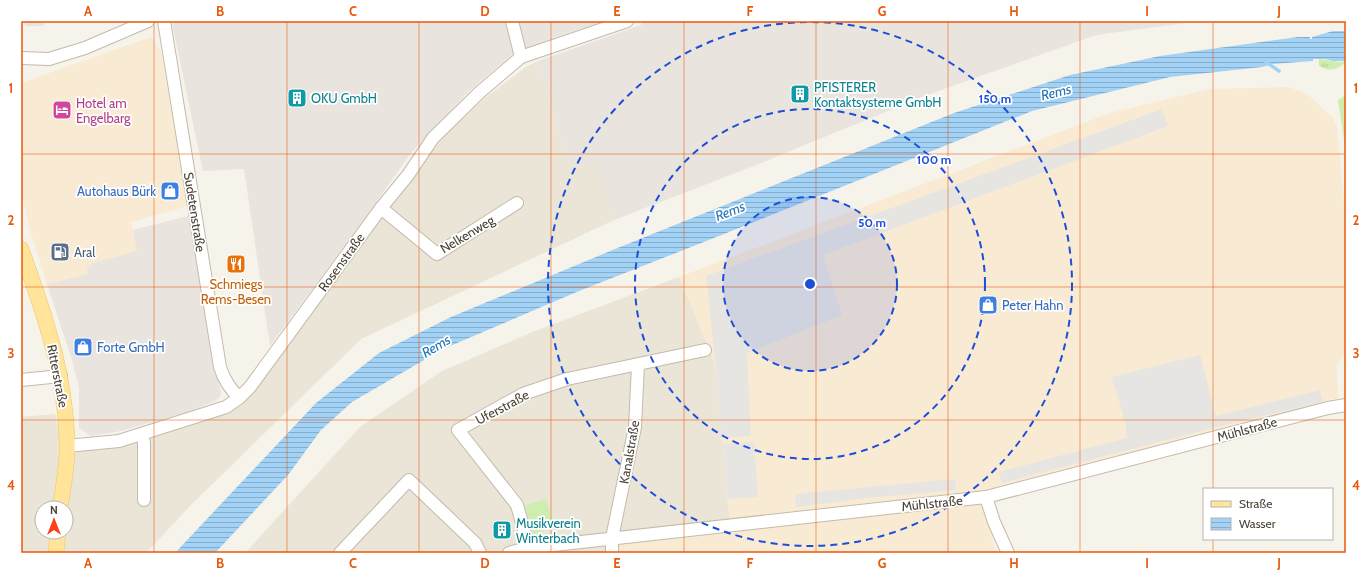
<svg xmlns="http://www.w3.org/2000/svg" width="1367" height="574" viewBox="0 0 1367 574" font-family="Cabin,sans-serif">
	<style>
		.residential { fill: #eae5d7; fill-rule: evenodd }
		.commercial { fill: #f9ead4 }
		.industrial { fill: #e9e4de }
		.grass { fill: url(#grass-tufts) }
		.park { fill: #d0edb0 }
		.parking { fill: #e7e5e1 }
		.water { fill: url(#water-rules) }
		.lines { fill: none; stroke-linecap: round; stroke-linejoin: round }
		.stream { stroke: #a2d2f6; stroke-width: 3.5 }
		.minor-casing { stroke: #c3bbab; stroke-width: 14 }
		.major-casing { stroke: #eec660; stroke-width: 16 }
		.minor { stroke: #fff; stroke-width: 12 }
		.major { stroke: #ffe49a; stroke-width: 15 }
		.grid { fill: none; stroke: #e8590c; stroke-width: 1; stroke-opacity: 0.55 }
		.ring { fill: none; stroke: #1d4ed8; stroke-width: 2; stroke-dasharray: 7 5 }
		.labels { text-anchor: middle; stroke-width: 3.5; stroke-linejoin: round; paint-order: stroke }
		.culture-label { font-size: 13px; fill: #0d838f; stroke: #fff; text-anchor: start }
		.hotel-label { font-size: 13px; fill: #b23c85; stroke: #fff; text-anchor: start }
		.shop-label { font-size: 13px; fill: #366cbe; stroke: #fff; text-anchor: start }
		.street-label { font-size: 13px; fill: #4b4337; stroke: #fff }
		.service-label { font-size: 13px; fill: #4e5e75; stroke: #fff; text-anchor: start }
		.food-label { font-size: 13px; fill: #c56008; stroke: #fff }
		.water-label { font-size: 14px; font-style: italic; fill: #2577b8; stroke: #fff }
		.centre { fill: #1d4ed8; stroke: #fff; stroke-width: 2 }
		.ring-label { font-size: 12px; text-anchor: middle; font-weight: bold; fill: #1d4ed8; stroke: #fff; stroke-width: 3.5; stroke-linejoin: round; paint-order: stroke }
		.neatline { fill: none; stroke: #e8590c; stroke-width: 1.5 }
		.grid-label { font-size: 13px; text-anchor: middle; font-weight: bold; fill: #e8590c }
	</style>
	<defs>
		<pattern id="grass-tufts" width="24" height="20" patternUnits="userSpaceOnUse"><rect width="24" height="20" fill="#d0edb0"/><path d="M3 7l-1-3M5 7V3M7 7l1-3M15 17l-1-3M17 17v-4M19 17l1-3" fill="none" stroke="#b4cc98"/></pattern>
		<pattern id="water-rules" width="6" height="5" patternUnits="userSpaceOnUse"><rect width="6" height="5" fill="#a2d2f6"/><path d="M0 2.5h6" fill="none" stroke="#86acc8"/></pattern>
	</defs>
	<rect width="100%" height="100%" fill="#f6f3ea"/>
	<!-- residential -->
	<g class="residential">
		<path d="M538,61L570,167L596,164L614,220L361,339L192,504L146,553H21V417L55,414L59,430L61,454L123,443L235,407L392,202L446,134L485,98L526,67ZM42,508H66V532H42Z"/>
		<polygon points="679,277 713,358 717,377 721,438 724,444 727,499 730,521 614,553 245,553 360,427 442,371 535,331"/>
	</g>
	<!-- commercial -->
	<g class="commercial">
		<polygon points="151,37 161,52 188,206 131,222 138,251 92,263 89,274 47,284 31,234 21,191 21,90 24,82"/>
		<polygon points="1288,87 1306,93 1332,117 1337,126 1346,225 1346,354 1337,364 1338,398 978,494 997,553 614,553 615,532 666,529 730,521 727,499 724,444 721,438 717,377 713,358 679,277 1110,113 1210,89"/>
	</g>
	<!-- industrial -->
	<g class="industrial">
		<polygon points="178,21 606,21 555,37 513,54 468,92 410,154 370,211 270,346 244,169 203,171 172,23"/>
		<polygon points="644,21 1201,21 1096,35 927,95 751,167 614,220 596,165 570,167 538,61 641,25"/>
		<polygon points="192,215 215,367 221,392 220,397 216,401 184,413 121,431 91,436 79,428 79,388 72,360 47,284 88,274 87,268 92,263 137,251 133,230"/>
	</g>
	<!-- grass -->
	<g class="grass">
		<path d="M1319,59L1341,62L1346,61V62C1337,70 1330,72 1319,66Z"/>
		<polygon points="1346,95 1346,153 1338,100"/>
	</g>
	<!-- park -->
	<polygon class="park" points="546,499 555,528 533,534 525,505"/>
	<!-- parking -->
	<g class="parking">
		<rect x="25" y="21" width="19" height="5"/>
		<polygon points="1162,109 1168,126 823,255 842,315 747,353 751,436 721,438 717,377 706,276"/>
		<polygon points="1200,355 1216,416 1320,390 1323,402 1220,426 1002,483 999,472 1126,438 1126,426 1116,390 1111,377"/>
		<polygon points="754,442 758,497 727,499 724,444"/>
		<polygon points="955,479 956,490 866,498 796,507 795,494"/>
	</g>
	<!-- water -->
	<polygon class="water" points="1333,31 1346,31 1346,61 1333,61 1325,59 1313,59 1313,61 1273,64 1262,67 1170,77 1032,111 719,236 579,291 443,349 352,402 321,430 288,475 215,553 175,553 316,403 379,353 451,317 620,247 954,113 1070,75 1160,56 1298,37 1310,37 1310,39 1312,39 1312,37"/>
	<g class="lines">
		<!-- stream -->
		<polyline class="stream" points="1266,62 1279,71"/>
		<!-- minor casing -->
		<g class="minor-casing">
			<g id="minor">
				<path d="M164,21L220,367C224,380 230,388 239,398"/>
				<polyline points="521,57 627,21"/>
				<polyline points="21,58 49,59 85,48 148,21"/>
				<polyline points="381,208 437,254 517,203"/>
				<polyline points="21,380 61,376"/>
				<polyline points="142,434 144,443 144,500"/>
				<polyline points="67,446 119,441 226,407 239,398 250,387 381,208 408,175 433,138 480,92 521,57 512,21"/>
				<polyline points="986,497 994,522 1008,553"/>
				<polyline points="527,548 525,534 517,505 458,430 523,394 567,379 705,350"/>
				<polyline points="340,553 409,480 475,543 480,553"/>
				<polyline points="509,553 527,548 986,497 1328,408 1346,405"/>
				<polyline points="612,553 612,538 635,427 638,365"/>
			</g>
		</g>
		<!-- major casing -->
		<g class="major-casing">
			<g id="major">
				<path d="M21,249C44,312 66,376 67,444C68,465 63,488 60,508"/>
				<polyline points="56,553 58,532"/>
			</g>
		</g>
		<!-- minor -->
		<use href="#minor" class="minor"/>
		<!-- major -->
		<use href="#major" class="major"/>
	</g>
	<!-- grid -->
	<path class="grid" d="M154,21V553M287,21V553M419,21V553M551,21V553M684,21V553M816,21V553M948,21V553M1080,21V553M1213,21V489M21,154H1346M21,287H1346M21,420H1346M1213,539V553"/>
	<!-- distance rings -->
	<circle cx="810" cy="284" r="87" fill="#1d4ed8" fill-opacity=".12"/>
	<g class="ring">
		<circle cx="810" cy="284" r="87"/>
		<circle cx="810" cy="284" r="175"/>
		<circle cx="810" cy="284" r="262"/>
	</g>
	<!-- icons -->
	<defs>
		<g id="building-square" transform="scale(1)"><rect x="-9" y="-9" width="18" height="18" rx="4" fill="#0f9aa8" stroke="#fff"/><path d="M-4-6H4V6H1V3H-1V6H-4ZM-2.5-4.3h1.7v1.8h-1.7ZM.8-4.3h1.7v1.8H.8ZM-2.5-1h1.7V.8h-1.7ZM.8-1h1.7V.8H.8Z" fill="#fff"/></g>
		<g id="hotel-square" transform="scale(1)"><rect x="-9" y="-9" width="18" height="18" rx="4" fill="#d1479c" stroke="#fff"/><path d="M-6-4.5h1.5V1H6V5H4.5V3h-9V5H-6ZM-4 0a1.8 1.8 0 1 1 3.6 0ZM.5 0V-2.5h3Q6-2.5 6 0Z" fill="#fff"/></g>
		<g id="shop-square" transform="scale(1)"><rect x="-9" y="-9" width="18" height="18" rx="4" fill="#3f7fe0" stroke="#fff"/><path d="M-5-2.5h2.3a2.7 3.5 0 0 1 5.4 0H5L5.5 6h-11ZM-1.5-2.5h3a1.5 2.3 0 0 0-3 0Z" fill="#fff"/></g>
		<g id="fuel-square" transform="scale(1)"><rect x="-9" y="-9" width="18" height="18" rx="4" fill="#5c6f8a" stroke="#fff"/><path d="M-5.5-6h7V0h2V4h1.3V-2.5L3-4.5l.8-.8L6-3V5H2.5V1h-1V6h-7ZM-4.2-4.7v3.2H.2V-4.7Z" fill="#fff"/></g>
		<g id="restaurant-square" transform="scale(1)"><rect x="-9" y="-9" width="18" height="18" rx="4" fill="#e8710a" stroke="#fff"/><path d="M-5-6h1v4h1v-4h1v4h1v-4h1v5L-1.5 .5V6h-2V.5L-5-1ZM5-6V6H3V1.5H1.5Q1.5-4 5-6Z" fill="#fff"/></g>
	</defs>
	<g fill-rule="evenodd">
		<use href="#building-square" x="800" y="94"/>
		<use href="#building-square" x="297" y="98"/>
		<use href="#hotel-square" x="62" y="110"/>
		<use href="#shop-square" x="170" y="191"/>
		<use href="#fuel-square" x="60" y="252"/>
		<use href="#restaurant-square" x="236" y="264"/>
		<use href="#shop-square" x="988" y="305"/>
		<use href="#shop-square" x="83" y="347"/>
		<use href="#building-square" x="502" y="530"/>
	</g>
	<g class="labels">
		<!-- culture labels -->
		<g class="culture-label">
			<text x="814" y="92">PFISTERER<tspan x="814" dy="15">Kontaktsysteme GmbH</tspan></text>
			<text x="311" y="103">OKU GmbH</text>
			<text x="516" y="528">Musikverein<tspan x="516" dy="15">Winterbach</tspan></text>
		</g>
		<!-- hotel labels -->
		<g class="hotel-label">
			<text x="76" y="108">Hotel am<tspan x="76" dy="15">Engelbarg</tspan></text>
		</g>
		<!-- shop labels -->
		<g class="shop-label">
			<text x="156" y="196" text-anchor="end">Autohaus Bürk</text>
			<text x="1002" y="310">Peter Hahn</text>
			<text x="97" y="352">Forte GmbH</text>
		</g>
		<!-- street labels -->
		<g class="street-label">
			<text transform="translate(195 212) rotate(81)" y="5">Sudetenstraße</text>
			<text transform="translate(467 234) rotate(-31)" y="5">Nelkenweg</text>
			<text transform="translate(341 262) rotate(-54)" y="5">Rosenstraße</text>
			<text transform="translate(58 376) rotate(79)" y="5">Ritterstraße</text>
			<text transform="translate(502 407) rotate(-28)" y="5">Uferstraße</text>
			<text transform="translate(1247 429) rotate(-15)" y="5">Mühlstraße</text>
			<text transform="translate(629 452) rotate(-80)" y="5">Kanalstraße</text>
			<text transform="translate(932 503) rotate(-6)" y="5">Mühlstraße</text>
		</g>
		<!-- service labels -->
		<g class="service-label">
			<text x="74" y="257">Aral</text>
		</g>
		<!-- food labels -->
		<g class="food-label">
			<text x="236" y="289">Schmiegs<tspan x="236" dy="15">Rems-Besen</tspan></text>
		</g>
		<!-- water labels -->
		<g class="water-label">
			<text transform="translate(1056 92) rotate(-14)" y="5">Rems</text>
			<text transform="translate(730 211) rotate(-21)" y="5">Rems</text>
			<text transform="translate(436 346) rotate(-31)" y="5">Rems</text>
		</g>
	</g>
	<circle cx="810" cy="284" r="6" class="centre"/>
	<g class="ring-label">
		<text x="995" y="103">150 m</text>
		<text x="934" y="164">100 m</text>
		<text x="872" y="227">50 m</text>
	</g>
	<!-- border -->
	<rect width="1367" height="574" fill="none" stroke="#ffffff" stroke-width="44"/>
	<!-- legend -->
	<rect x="1203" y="488" width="130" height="52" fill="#ffffff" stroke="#b7b4af"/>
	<rect x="1211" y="501" width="20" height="6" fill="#ffe49a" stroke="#b7b4af"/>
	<text x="1239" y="508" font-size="12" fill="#4b4337">Straße</text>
	<rect x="1211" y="518" width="20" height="12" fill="url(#water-rules)" stroke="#b7b4af"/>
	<text x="1239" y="528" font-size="12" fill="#4b4337">Wasser</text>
	<!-- north arrow -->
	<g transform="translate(54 520)"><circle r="19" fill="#ffffff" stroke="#b7b4af"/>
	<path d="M0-3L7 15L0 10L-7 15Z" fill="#ff3f18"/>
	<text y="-6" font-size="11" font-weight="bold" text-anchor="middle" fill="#4b4337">N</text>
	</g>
	<rect x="22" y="22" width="1323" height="530" class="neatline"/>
	<g class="grid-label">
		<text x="88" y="16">A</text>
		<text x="220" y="16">B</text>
		<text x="353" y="16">C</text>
		<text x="485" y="16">D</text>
		<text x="617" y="16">E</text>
		<text x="750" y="16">F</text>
		<text x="882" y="16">G</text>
		<text x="1014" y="16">H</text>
		<text x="1147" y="16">I</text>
		<text x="1279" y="16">J</text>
		<text x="11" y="93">1</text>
		<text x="1356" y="93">1</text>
		<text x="11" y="225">2</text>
		<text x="1356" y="225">2</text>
		<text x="11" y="358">3</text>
		<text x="1356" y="358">3</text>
		<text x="11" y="490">4</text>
		<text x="1356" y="490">4</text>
		<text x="88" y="568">A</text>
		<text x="220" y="568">B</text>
		<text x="353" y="568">C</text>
		<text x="485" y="568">D</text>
		<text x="617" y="568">E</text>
		<text x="750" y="568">F</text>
		<text x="882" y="568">G</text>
		<text x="1014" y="568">H</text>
		<text x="1147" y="568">I</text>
		<text x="1279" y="568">J</text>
	</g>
</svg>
